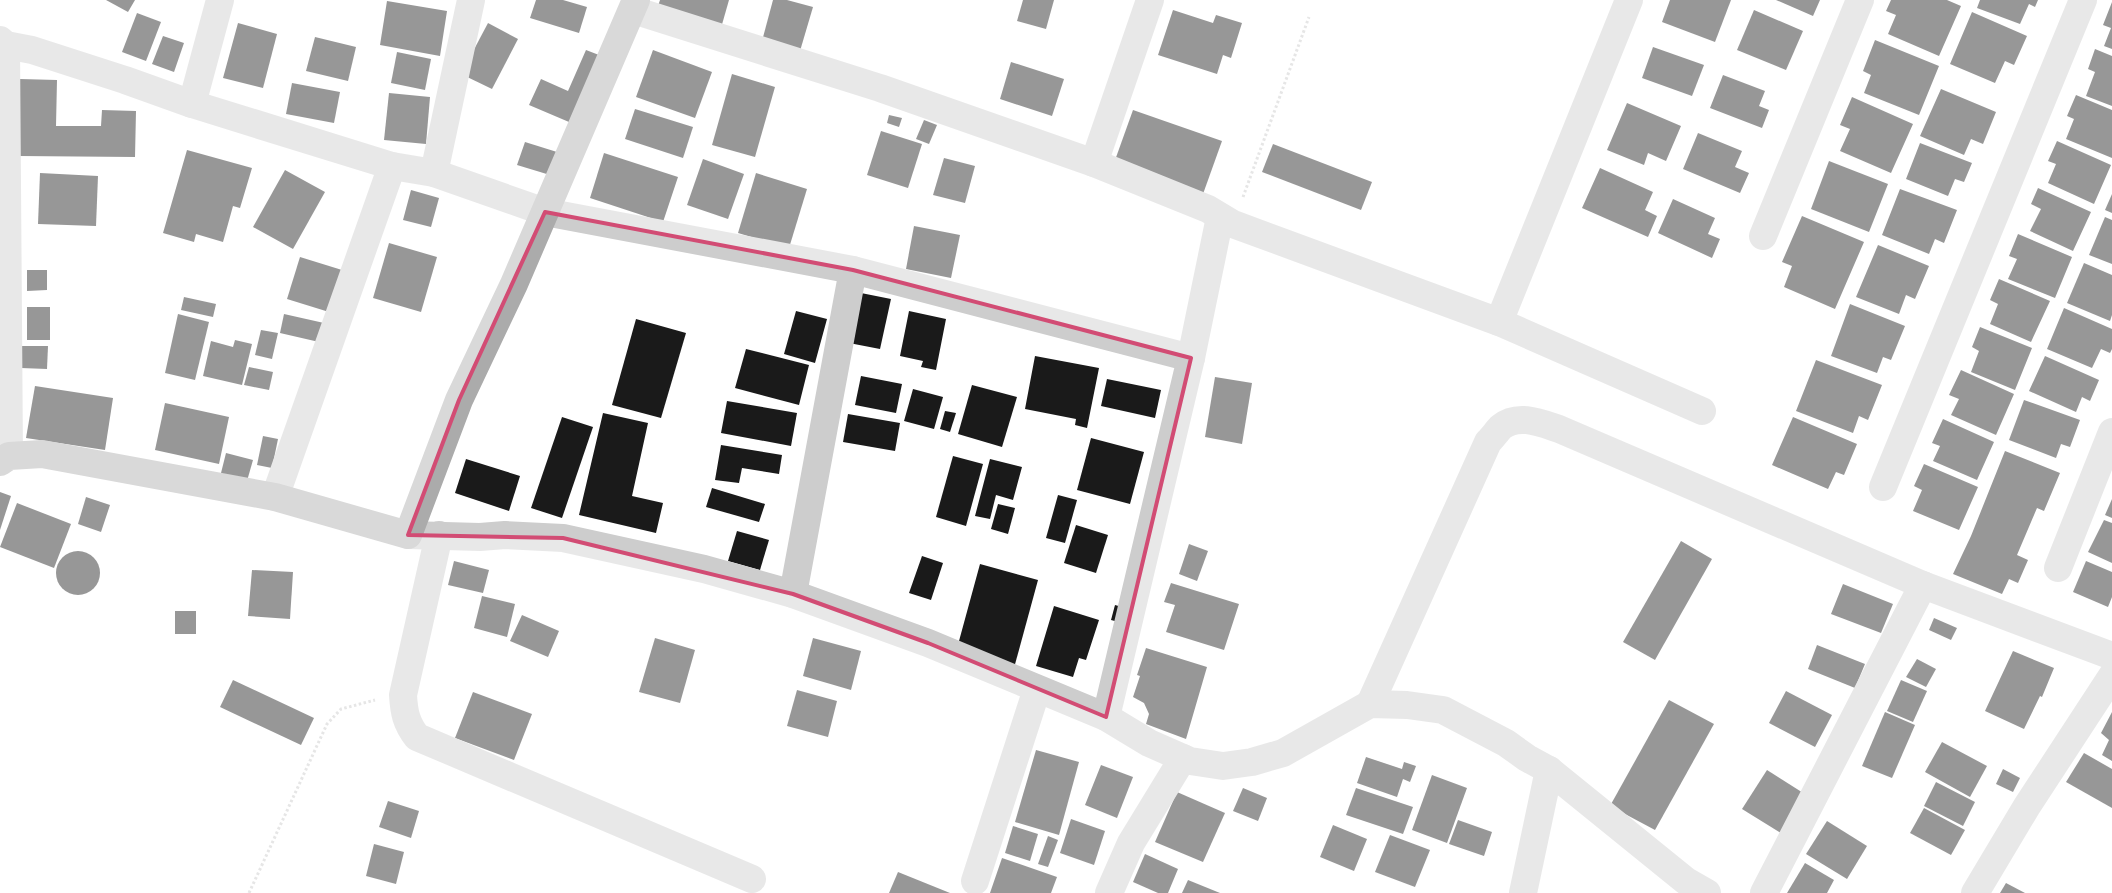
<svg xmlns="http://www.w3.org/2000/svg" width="2112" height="893" viewBox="0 0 2112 893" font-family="'Exo 2',sans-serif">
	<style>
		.building { fill: #1a1a1a }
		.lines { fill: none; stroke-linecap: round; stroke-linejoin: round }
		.path { stroke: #c7c7c7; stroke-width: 3; stroke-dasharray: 2.5 2.5; stroke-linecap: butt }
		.minor { stroke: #cdcdcd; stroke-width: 28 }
		.major { stroke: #ababab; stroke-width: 28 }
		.marked { fill: none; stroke: #d24c74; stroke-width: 4; stroke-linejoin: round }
	</style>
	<rect width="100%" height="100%" fill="#fff"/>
	<!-- building -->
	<g class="building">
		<polygon points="106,0 135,0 128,12"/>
		<polygon points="536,0 563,0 587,7 579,33 530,18"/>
		<polygon points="660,0 729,0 721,28 657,9"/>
		<polygon points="773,0 787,0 813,7 800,51 762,41"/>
		<polygon points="1023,0 1054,0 1046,29 1017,21"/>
		<polygon points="1670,0 1731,0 1715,42 1662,22"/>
		<polygon points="1776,0 1820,0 1813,16"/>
		<polygon points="1891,0 1947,0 1961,6 1939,56 1888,34 1896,15 1886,11"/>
		<polygon points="1980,0 2038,0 2035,7 2029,4 2020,24 1977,8"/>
		<polygon points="387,1 447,11 440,56 380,45"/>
		<polygon points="2112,2 2112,49 2104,46 2111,28 2103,25"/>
		<polygon points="1173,10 1213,23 1216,15 1242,23 1231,58 1223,55 1217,74 1158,55"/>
		<polygon points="1754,10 1803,31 1786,70 1737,50"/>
		<polygon points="1972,12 2027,36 2014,65 2005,61 1995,83 1950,64"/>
		<polygon points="137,13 161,22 146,61 122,52"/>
		<polygon points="238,23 277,34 263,88 223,78"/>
		<polygon points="488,23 518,39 492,89 461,74"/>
		<polygon points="163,36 184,43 174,72 152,64"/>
		<polygon points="315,37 356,47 348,81 306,71"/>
		<polygon points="1875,40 1939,66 1919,115 1864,93 1871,75 1863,71"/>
		<polygon points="1653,47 1704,65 1692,96 1642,78"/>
		<polygon points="2095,49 2112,56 2112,106 2086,96 2095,72 2088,69"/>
		<polygon points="586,50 599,55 569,122 529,105 541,79 568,91"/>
		<polygon points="653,50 712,72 695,118 636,97"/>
		<polygon points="397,52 431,59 425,90 391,83"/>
		<polygon points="1011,62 1064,79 1052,116 1000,99"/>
		<polygon points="732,74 775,87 755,157 712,145"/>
		<polygon points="1723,75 1765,91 1759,106 1769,110 1762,128 1710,108"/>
		<polygon points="20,79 57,80 56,126 101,126 102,110 136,111 135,157 19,156"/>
		<polygon points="292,83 340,92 334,123 286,114"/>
		<polygon points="1941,89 1996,112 1983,144 1971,139 1964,155 1920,136"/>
		<polygon points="389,93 430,97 426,144 384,140"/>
		<polygon points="2076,95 2112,110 2112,158 2066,139 2074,119 2067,116"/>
		<polygon points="1852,97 1913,124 1891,173 1840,151 1850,129 1840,125"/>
		<polygon points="1627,103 1681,126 1666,161 1648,153 1644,165 1607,150"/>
		<polygon points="635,109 693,127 683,158 625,139"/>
		<polygon points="1133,110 1222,141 1203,194 1114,163"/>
		<polygon points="889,115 902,118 899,127 887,123"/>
		<polygon points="924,120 937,125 929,144 916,139"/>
		<polygon points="881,131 922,144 908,188 867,175"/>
		<polygon points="1698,133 1742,151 1735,167 1749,173 1740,193 1683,169"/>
		<polygon points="2057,141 2111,165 2094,204 2048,183 2056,164 2048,161"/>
		<polygon points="525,142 557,152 550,175 517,165"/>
		<polygon points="1920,143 1972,163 1964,182 1955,179 1948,196 1906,179"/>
		<polygon points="1273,144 1372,182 1361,210 1262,172"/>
		<polygon points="187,150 252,168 240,208 233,206 223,242 196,234 194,242 163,233"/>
		<polygon points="604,153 678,177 663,222 590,198"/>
		<polygon points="944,158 975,166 965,203 933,195"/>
		<polygon points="703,159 744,174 728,219 687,205"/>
		<polygon points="1829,161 1888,184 1869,232 1811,209"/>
		<polygon points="1600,168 1653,192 1645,210 1657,216 1648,237 1582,208"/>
		<polygon points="285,170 325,192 293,249 253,227"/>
		<polygon points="40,173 98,176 96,226 38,224"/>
		<polygon points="756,173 807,189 789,248 738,233"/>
		<polygon points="2038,188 2091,212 2073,251 2030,231 2041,209 2031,204"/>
		<polygon points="1900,189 1957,210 1944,243 1935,239 1929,254 1882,235"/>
		<polygon points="411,190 439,198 431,227 403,220"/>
		<polygon points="2112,194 2112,213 2105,210"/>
		<polygon points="1673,199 1715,218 1708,234 1720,239 1712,258 1658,233"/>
		<polygon points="1802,216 1864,242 1835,309 1784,287 1792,266 1782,262"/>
		<polygon points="2105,217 2112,220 2112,264 2089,255"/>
		<polygon points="914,226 960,235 951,278 906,269"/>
		<polygon points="2018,234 2072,257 2055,298 2008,279 2017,259 2009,256"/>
		<polygon points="389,243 437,257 421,312 373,298"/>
		<polygon points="1878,245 1929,266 1915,299 1906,295 1899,314 1856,297"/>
		<polygon points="300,257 342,270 329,312 287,299"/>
		<polygon points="2084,263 2112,275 2112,315 2110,321 2067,303"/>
		<polygon points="27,270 47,270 47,290 27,291"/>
		<polygon points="1999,279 2050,301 2031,342 1990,324 1998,304 1990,300"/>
		<polygon points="861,293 891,299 880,349 849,343"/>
		<polygon points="184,297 216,304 213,317 181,310"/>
		<polygon points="1850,304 1905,326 1891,360 1883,357 1877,373 1831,356"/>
		<rect x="27" y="307" width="23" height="33"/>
		<polygon points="2064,308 2112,329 2112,349 2110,353 2101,349 2092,368 2047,349"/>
		<polygon points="796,311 827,319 815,363 784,354"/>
		<polygon points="909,311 946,319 936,370 921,367 923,361 900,356"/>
		<polygon points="178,314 209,322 195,380 165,373"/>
		<polygon points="284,314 324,323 319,342 280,333"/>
		<polygon points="636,319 686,333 661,418 612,405"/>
		<polygon points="1980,327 2032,348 2015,390 1971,372 1979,351 1972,347"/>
		<polygon points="261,330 278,333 272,359 255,355"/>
		<polygon points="235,340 252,344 242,385 203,376 211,341 233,347"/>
		<polygon points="21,346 48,346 47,369 21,368"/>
		<polygon points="746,349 809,365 799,405 735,388"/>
		<polygon points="1035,356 1099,368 1087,428 1075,425 1076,419 1025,409"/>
		<polygon points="2045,356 2099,380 2090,401 2082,397 2076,412 2029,391"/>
		<polygon points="1816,360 1882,385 1868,420 1859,416 1853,433 1796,411"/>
		<polygon points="249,367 273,372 269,390 244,385"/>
		<polygon points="1961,370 2014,394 1996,435 1951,415 1959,399 1949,395"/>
		<polygon points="861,376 902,384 896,413 855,405"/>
		<polygon points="1215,377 1252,383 1242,444 1205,437"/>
		<polygon points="1107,379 1161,390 1155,418 1101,406"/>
		<polygon points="972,385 1017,397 1002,447 958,434"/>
		<polygon points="35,386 113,398 105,450 26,438"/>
		<polygon points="913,389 943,397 934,429 904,421"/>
		<polygon points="2024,400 2080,420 2070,447 2061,444 2056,458 2009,440"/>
		<polygon points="727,401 797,413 791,446 721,433"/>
		<polygon points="165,403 229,417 219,464 155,450"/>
		<polygon points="945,411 956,413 950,432 940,429"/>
		<polygon points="603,413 648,423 632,496 663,503 656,533 579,515"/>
		<polygon points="848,414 900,423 895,451 843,442"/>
		<polygon points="562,417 593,427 562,518 531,508"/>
		<polygon points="1793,417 1857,444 1844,475 1836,472 1828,489 1772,465"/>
		<polygon points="1943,419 1994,442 1977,480 1933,461 1940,446 1932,443"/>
		<polygon points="263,436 278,439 272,468 257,465"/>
		<polygon points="1091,438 1144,452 1130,504 1077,490"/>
		<polygon points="721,445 782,455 779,474 742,468 739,483 715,480"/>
		<polygon points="2005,451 2060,473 2044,511 2037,508 2017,555 2028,560 2018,583 2009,579 2002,594 1953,574 1971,536"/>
		<polygon points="226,453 253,460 245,488 219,481"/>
		<polygon points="953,456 983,464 966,526 936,517"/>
		<polygon points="466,459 520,476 509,511 455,493"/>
		<polygon points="990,459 1022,467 1013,500 996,495 990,519 975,516"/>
		<polygon points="1924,464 1978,487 1959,530 1913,511 1922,490 1914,486"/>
		<polygon points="712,488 765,504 759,522 706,507"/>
		<polygon points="0,492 11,496 0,530"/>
		<polygon points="1058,495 1077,500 1065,543 1046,538"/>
		<polygon points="86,497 110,505 101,532 78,524"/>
		<polygon points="2112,499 2112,518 2105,515"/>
		<polygon points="17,503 71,524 54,568 0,547"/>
		<polygon points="998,504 1015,508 1008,534 991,529"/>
		<polygon points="2104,520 2112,523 2112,563 2088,552"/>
		<polygon points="1076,525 1108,535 1096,573 1064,563"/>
		<polygon points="737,531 769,540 760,570 728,561"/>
		<polygon points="1681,541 1712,559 1655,660 1623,642"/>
		<polygon points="1189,544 1208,551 1197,581 1179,574"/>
		<circle cx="78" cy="573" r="22"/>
		<polygon points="922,556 943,563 931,600 909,593"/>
		<polygon points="454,561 489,570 483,593 448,585"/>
		<polygon points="2086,561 2112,572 2112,597 2108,607 2073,592"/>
		<polygon points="980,564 1038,580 1014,668 956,652"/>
		<polygon points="252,570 293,572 290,619 248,616"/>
		<polygon points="1171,583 1239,604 1224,650 1166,632 1175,605 1164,602"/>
		<polygon points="1843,584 1893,604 1881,633 1831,614"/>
		<polygon points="482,596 515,604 507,637 474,628"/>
		<polygon points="1115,605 1129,609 1126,624 1111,620"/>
		<polygon points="1054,606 1099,620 1086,660 1079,658 1073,677 1036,666"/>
		<rect x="175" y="611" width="21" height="23"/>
		<polygon points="522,615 559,631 548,657 510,641"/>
		<polygon points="1934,618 1957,628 1951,640 1929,630"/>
		<polygon points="655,638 695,650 680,703 639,692"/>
		<polygon points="813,638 861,651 851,690 803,676"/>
		<polygon points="1817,645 1865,664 1855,688 1808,669"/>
		<polygon points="1146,648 1207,667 1186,739 1146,724 1149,714 1144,703 1133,697 1140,676 1137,675"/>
		<polygon points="2013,651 2054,668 2042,697 2040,696 2024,729 1985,711"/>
		<polygon points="1917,659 1936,669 1926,687 1906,677"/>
		<polygon points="233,680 314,718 301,745 220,707"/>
		<polygon points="1901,680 1927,691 1913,722 1887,711"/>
		<polygon points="797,690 837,701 828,737 787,726"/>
		<polygon points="1786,691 1832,715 1815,747 1769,723"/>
		<polygon points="473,692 532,714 514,760 455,738"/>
		<polygon points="1669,700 1714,724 1655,830 1610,806"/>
		<polygon points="1885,712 1915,725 1892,778 1862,766"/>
		<polygon points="2112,712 2112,761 2102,755 2109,740 2101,733"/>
		<polygon points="1942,742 1987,766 1970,797 1925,772"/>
		<polygon points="1036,750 1079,762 1059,835 1015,822"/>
		<polygon points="2084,753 2112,769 2112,808 2066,782"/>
		<polygon points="1366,757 1402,769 1404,762 1416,766 1410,782 1403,779 1397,797 1357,783"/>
		<polygon points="1101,765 1133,777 1117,818 1085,805"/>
		<polygon points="2003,769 2020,778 2013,792 1996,784"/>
		<polygon points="1767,770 1819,803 1794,841 1742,809"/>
		<polygon points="1432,775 1467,788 1447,843 1412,830"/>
		<polygon points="1936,782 1975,802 1963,826 1924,806"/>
		<polygon points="1243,788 1267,798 1258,821 1233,811"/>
		<polygon points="1356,788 1413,807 1403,834 1346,815"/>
		<polygon points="1177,792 1225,813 1203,862 1155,842"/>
		<polygon points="388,801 419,811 411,838 379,827"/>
		<polygon points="1924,808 1965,830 1951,855 1910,833"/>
		<polygon points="1071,819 1105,831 1094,865 1060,853"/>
		<polygon points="1458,820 1492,832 1484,856 1449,844"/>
		<polygon points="1827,821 1867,846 1847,879 1806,854"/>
		<polygon points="1333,825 1367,839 1354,871 1320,857"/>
		<polygon points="1013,826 1038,834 1030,861 1005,853"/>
		<polygon points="1390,835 1430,850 1415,887 1375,872"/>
		<polygon points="1048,836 1058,840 1048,867 1038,864"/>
		<polygon points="374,844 404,852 396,884 366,876"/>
		<polygon points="1145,854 1178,869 1168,893 1158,893 1133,882"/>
		<polygon points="1002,858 1057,877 1051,893 990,893"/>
		<polygon points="1805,863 1834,880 1827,893 1787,893"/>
		<polygon points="898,872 950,893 889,893"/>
		<polygon points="1188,880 1220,893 1182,893"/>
		<polygon points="2006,883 2025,893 2000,893"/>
	</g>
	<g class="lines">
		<!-- path -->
		<g class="path">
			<polyline points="1243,197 1309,17"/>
			<polyline points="249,893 327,724 341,709 375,700"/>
		</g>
		<!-- minor -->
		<g class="minor">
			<polyline points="633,10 880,88 1094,163 1208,209 1233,224 1499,322 1702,411"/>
			<polyline points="0,40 6,45 32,50 125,80 192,104 392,166 434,173 545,212 853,270 1191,358 1106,717"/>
			<polyline points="6,45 9,456"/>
			<polyline points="192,104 220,0"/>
			<polyline points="1094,163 1150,0"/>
			<polyline points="434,173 471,0"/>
			<polyline points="1763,236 1860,0"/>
			<polyline points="1499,322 1629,0"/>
			<polyline points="1191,358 1220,217"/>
			<polyline points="1883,487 2083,0"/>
			<polyline points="275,497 392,166"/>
			<polyline points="408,535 480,537 505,535 563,538 704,569 793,594 928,643 1106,717 1149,743 1190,761 1223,766 1252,762 1283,753 1370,704 1407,705 1443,710 1506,743 1527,758 1549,770 1686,881 1707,893"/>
			<path d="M439,535L403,695C404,712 406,723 417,737L752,879"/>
			<polyline points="2058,568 2112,432"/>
			<polyline points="793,594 853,270"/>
			<path d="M1370,704L1488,442C1493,437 1497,431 1501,427C1518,413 1541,423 1559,429L1923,585L2112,656"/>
			<polyline points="975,881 1037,689"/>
			<polyline points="1109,893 1131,843 1183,758"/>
			<polyline points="1523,893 1549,770"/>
			<polyline points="1764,893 1923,585"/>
			<polyline points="1975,893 2027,806 2112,676"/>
		</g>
		<!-- major -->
		<polyline class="major" points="0,462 9,456 42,454 275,497 408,535 459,400 514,284 636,0"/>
	</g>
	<!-- marked area -->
	<path d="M0 0H2112V893H0ZM545,212L853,270L1191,358L1106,717L928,643L793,594L563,538L408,535L459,400Z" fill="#fff" fill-opacity=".55" fill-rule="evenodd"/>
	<path class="marked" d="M545,212L853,270L1191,358L1106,717L928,643L793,594L563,538L408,535L459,400Z"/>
</svg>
